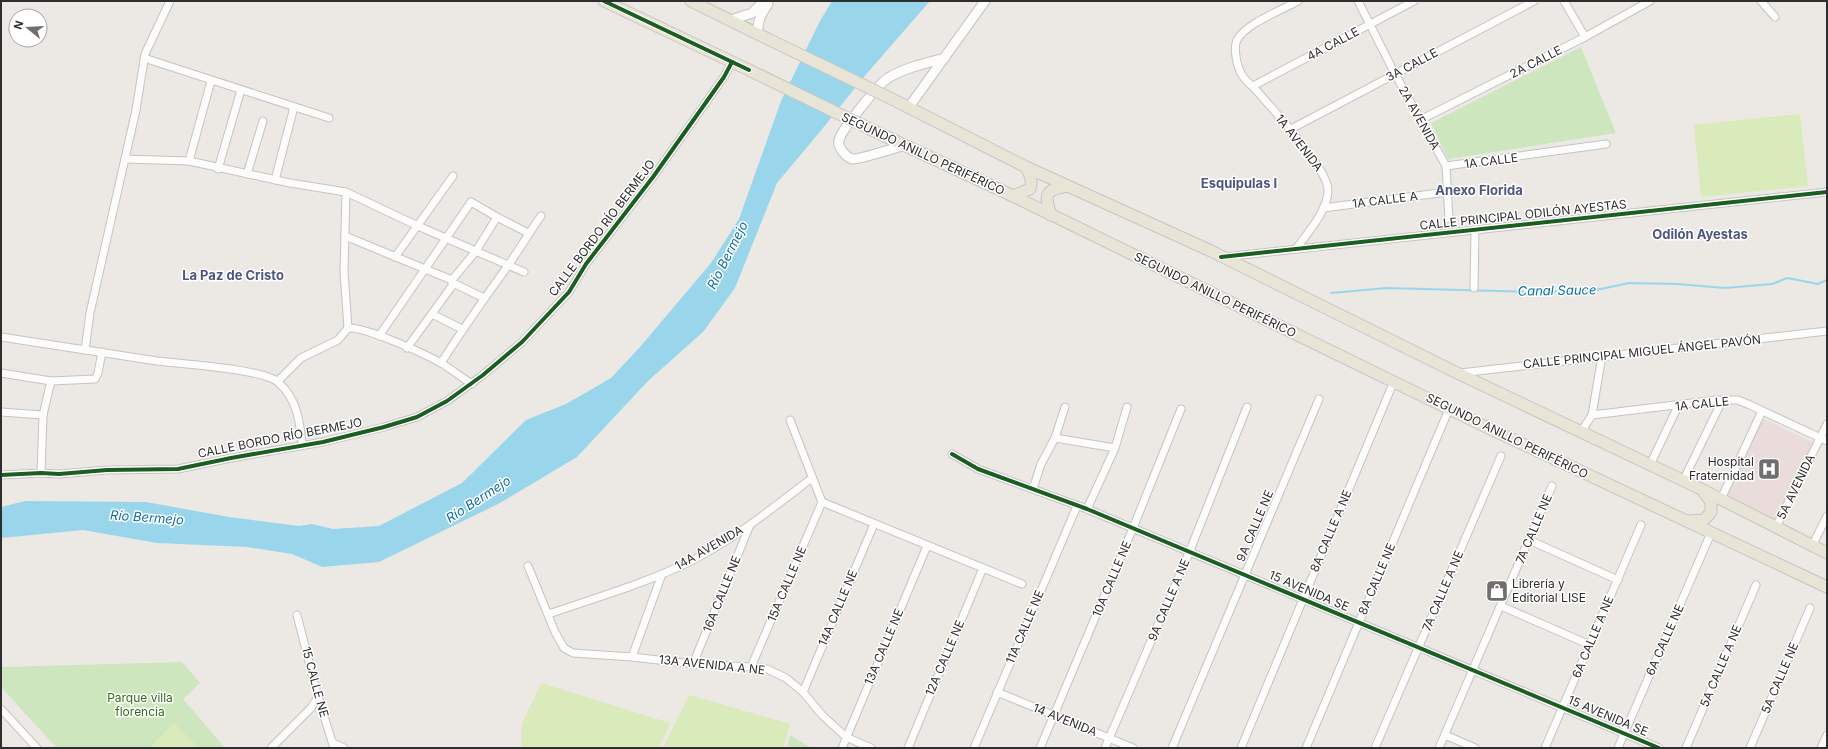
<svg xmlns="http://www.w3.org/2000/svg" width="1828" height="749" viewBox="0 0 1828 749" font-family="Inter,sans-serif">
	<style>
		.medical { fill: #e9dcdb }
		.green { fill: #cee6be }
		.pitch { fill: #d9eabb }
		.water { fill: #99d6ec }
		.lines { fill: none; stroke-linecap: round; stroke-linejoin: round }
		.stream { stroke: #99d6ec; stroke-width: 2 }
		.street-casing { stroke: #c5c4c5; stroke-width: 9 }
		.secondary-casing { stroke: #c5c4c5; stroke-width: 11 }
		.primary-casing { stroke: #c6c5c4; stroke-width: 13 }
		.street { stroke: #fcfcfb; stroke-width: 7 }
		.secondary { stroke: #fcfcfb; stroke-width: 9 }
		.primary { stroke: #e8e4d6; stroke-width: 11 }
		.primary-bridge-casing { stroke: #c6c5c4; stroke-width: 13; stroke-linecap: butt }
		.primary-bridge { stroke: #e8e4d6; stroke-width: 11 }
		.cycleway-casing { stroke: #fff; stroke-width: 6 }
		.cycleway { stroke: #1b5e20; stroke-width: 4 }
		.labels { text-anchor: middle; stroke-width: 3; stroke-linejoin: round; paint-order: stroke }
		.street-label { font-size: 12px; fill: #2e2e2e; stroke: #fff }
		.poi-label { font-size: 12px; fill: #2e2e2e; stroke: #fff; text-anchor: end }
		.park-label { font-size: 12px; fill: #2c6e1b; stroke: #fff }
		.neighbourhood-label { font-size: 13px; font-weight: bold; fill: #4d5680; stroke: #fff }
		.water-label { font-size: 13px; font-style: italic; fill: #0d6fa3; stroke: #fff }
	</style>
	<rect width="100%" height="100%" fill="#ece8e4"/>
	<!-- medical -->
	<polygon class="medical" points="1762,418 1814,443 1776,522 1724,496"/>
	<!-- green -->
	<g class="green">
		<polygon points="1581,47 1616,133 1448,159 1431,123"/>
		<polygon points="182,662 200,683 183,699 225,748 57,748 1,687 1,667"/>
		<polygon points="790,735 811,748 787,748"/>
	</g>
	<!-- pitch -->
	<g class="pitch">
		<polygon points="1800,114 1808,186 1701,197 1694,125"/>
		<polygon points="541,683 670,723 659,748 521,748 522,724"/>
		<polygon points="689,695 790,724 783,748 663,748"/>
		<polygon points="174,723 199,748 149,748"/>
	</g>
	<!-- water -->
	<polygon class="water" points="832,1 930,1 863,78 823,128 777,183 735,288 703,332 648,381 577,457 500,503 379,562 322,567 292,554 247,547 157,543 83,530 1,538 1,507 25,501 146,502 229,517 299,526 312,524 333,529 379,526 462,483 526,420 566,404 611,378 640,347 711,263 739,219 781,101 820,21"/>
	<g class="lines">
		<!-- stream -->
		<polyline class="stream" points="1331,293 1387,288 1536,292 1575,291 1596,290 1629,283 1677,284 1725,288 1772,284 1787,278 1818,284 1827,280"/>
		<!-- street casing -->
		<g class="street-casing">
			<g id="street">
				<polyline points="1358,1 1395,74 1446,166 1449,219"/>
				<polyline points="1564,1 1585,37"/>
				<polyline points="1761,1 1775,17"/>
				<polyline points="144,58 329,118"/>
				<polyline points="1253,86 1414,1"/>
				<polyline points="1420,120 1585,37 1650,1"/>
				<polyline points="1289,130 1534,1"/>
				<polyline points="125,159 189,161 290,183 346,192 418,226 524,272"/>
				<polyline points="189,161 211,81"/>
				<polyline points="1446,166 1606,144"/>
				<polyline points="218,169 241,90"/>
				<polyline points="247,174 263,121"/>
				<polyline points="275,180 294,107"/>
				<polyline points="1323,208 1447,192"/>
				<polyline points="497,217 528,233"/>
				<polyline points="345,236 425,269 379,336"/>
				<path d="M1296,249C1308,232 1327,212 1328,191C1329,169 1272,109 1257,91C1252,86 1246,81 1242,75C1237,67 1233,48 1237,40C1245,24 1282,10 1298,1"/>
				<polyline points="395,257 453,176"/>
				<polyline points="1223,257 1827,192"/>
				<polyline points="453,283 484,298"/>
				<polyline points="1474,288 1475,230"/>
				<polyline points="432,314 462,329"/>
				<path d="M348,328C366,327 423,353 441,363C451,369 461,377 472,384"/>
				<path d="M1,337C53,345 105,353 157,361C181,364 263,369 278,382C297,399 300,421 302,445"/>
				<polyline points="407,348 452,286 452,280 425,269 471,202 497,217 476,251 452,280"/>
				<polyline points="85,350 90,313 136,110 145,54 170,1"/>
				<path d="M441,363C462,330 484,299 507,267C519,250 529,233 541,216"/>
				<polyline points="1,373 51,381 95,379 98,373 102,352"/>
				<polyline points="1460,373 1827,331"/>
				<polyline points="278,381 301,358 338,340 348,328 344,272 346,192"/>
				<polyline points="1,412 43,415"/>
				<polyline points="1592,415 1717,400 1738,400 1750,405 1827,441"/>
				<polyline points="790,420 822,502 1022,584"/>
				<polyline points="1581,432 1592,415 1602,356"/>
				<polyline points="1055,438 1115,448"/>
				<polyline points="952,454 978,469 1087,509 1659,748"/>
				<polyline points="1650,465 1678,406"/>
				<polyline points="41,473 43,415 51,381"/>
				<polyline points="1,475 41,473 59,474 107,470 178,469 231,458 323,442 384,427 417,417 447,401 483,375 522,342 569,292 586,264 653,177 724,77 732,62"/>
				<polyline points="1683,481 1722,401"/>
				<polyline points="1033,489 1041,464 1055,438 1065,407"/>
				<polyline points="1721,499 1762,411"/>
				<polyline points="1087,509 1115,448 1127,407"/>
				<polyline points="1776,527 1827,424"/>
				<polyline points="1529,540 1618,580"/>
				<polyline points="1812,546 1827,516"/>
				<polyline points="528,566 555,632 564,648 573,653 632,657 693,664 751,667 767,669 786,678 803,692 822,715 846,737 871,748"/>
				<polyline points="1501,606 1590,645"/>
				<path d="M549,614C595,598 644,584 689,562C732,541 774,507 812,478"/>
				<polyline points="297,615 318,697 334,748"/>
				<polyline points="632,657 662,574"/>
				<polyline points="693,664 750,525"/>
				<polyline points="751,667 822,502"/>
				<polyline points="803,692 874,524"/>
				<polyline points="997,692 1133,748"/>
				<polyline points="1,709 37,748"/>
				<polyline points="1445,735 1475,748"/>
				<polyline points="333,743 344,748"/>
				<polyline points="271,748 311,708 318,697"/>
				<polyline points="842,748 927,546"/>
				<polyline points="908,748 983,568"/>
				<polyline points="974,748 1077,506"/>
				<polyline points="1040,748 1133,528 1181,409"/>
				<polyline points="1105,748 1189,553 1247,407"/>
				<polyline points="1172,748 1319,399"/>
				<polyline points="1241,748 1394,381"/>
				<polyline points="1306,748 1449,409"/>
				<polyline points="1375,748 1501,456"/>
				<polyline points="1439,748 1552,486"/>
				<polyline points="1545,748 1641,525"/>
				<polyline points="1618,748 1711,533"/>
				<polyline points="1686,748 1756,585"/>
				<polyline points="1750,748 1810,608"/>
				<polyline points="1821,748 1827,735"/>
			</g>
		</g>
		<!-- secondary casing -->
		<g class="secondary-casing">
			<g id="secondary">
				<polyline points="731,20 752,13 764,1"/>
				<path d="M758,34C757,21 761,14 768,4"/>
				<polyline points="909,107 985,1"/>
				<path d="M904,145C896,148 857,160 852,159C846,157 837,147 839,140C841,130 879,84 888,78C904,68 926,63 945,58"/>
			</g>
		</g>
		<!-- primary casing -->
		<g class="primary-casing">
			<g id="primary">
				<polyline points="604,1 749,70"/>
				<polyline points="691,1 770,40"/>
				<polyline points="892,99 1026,167 1211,251 1449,369 1699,488 1827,553"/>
				<polyline points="870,129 1013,196 1480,424 1827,587"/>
				<path d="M1013,196L1030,189C1033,180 1030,175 1026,167"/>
				<path d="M1051,215C1044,194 1045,190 1067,186"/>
				<polyline points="1689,521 1704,520 1711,512 1711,502 1703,491"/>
			</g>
		</g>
		<!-- street -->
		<use href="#street" class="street"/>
		<!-- secondary -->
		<use href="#secondary" class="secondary"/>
		<!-- primary -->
		<use href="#primary" class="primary"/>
		<!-- primary-bridge casing -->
		<g class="primary-bridge-casing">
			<g id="primary-bridge">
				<polyline points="770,40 892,99"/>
				<polyline points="749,70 870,129"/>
			</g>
		</g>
		<!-- primary-bridge -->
		<use href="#primary-bridge" class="primary-bridge"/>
		<!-- cycleway casing -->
		<g class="cycleway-casing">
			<g id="cycleway">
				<polyline points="604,1 749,70"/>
				<polyline points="1221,257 1827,192"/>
				<polyline points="952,454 978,469 1087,509 1659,748"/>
				<polyline points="1,475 41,473 59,474 107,470 178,469 231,458 323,442 384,427 417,417 447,401 483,375 522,342 569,292 586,264 653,177 724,77 732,62"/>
			</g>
		</g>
		<!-- cycleway -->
		<use href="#cycleway" class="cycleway"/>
	</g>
	<!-- icons -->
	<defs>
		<g id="hospital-square" transform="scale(1.15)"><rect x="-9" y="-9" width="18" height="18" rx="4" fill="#706f6e" stroke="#fff"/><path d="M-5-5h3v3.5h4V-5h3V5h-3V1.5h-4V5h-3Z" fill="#fff"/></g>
		<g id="shop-square" transform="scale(1.15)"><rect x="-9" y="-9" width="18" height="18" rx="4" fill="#706f6e" stroke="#fff"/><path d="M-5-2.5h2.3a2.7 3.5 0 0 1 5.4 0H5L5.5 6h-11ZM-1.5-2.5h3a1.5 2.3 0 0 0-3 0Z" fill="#fff"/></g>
	</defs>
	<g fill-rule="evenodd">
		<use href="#hospital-square" x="1769" y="469"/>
		<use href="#shop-square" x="1497" y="591"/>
	</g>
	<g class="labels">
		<!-- street labels -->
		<g class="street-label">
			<text transform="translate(1333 44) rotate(-28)" y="4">4A CALLE</text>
			<text transform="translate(1536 62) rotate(-27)" y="4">2A CALLE</text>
			<text transform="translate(1412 65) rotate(-28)" y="4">3A CALLE</text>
			<text transform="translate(1419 118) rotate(61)" y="4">2A AVENIDA</text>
			<text transform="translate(1299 143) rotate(52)" y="4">1A AVENIDA</text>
			<text transform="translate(923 154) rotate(25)" y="4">SEGUNDO ANILLO PERIFÉRICO</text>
			<text transform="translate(1491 161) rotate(-7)" y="4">1A CALLE</text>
			<text transform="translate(1385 200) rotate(-7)" y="4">1A CALLE A</text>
			<text transform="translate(1523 215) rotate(-6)" y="4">CALLE PRINCIPAL ODILÓN AYESTAS</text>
			<text transform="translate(602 228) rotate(-53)" y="4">CALLE BORDO RÍO BERMEJO</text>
			<text transform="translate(1215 295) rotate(26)" y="4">SEGUNDO ANILLO PERIFÉRICO</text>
			<text transform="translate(1642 352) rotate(-6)" y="4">CALLE PRINCIPAL MIGUEL ÁNGEL PAVÓN</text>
			<text transform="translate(1702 404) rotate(-6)" y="4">1A CALLE</text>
			<text transform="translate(1507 436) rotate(26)" y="4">SEGUNDO ANILLO PERIFÉRICO</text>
			<text transform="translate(280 438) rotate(-11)" y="4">CALLE BORDO RÍO BERMEJO</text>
			<text transform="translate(1796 487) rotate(-64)" y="4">5A AVENIDA</text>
			<text transform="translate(1255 526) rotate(-67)" y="4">9A CALLE NE</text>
			<text transform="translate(1534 529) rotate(-67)" y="4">7A CALLE NE</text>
			<text transform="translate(1331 531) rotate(-67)" y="4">8A CALLE A NE</text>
			<text transform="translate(709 548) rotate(-30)" y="4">14A AVENIDA</text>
			<text transform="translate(1112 579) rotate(-67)" y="4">10A CALLE NE</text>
			<text transform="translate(1377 579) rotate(-67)" y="4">8A CALLE NE</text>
			<text transform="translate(787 584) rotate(-67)" y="4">15A CALLE NE</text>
			<text transform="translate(1309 591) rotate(23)" y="4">15 AVENIDA SE</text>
			<text transform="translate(1443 591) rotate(-67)" y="4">7A CALLE A NE</text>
			<text transform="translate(722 594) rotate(-68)" y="4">16A CALLE NE</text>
			<text transform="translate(1169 600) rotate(-67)" y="4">9A CALLE A NE</text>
			<text transform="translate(838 608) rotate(-67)" y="4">14A CALLE NE</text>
			<text transform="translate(1025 627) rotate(-67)" y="4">11A CALLE NE</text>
			<text transform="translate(1593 637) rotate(-67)" y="4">6A CALLE A NE</text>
			<text transform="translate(1665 640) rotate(-66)" y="4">6A CALLE NE</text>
			<text transform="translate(884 647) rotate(-67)" y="4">13A CALLE NE</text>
			<text transform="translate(945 658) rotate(-67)" y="4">12A CALLE NE</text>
			<text transform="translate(712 665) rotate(6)" y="4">13A AVENIDA A NE</text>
			<text transform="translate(1721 666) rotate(-67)" y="4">5A CALLE A NE</text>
			<text transform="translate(1780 678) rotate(-67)" y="4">5A CALLE NE</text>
			<text transform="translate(315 682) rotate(75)" y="4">15 CALLE NE</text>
			<text transform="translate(1608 716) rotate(23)" y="4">15 AVENIDA SE</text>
			<text transform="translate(1065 720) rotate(22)" y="4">14 AVENIDA</text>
		</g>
		<!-- poi labels -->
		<g class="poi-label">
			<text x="1754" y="466">Hospital<tspan x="1754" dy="14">Fraternidad</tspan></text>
			<text x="1512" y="588" text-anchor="start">Librería y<tspan x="1512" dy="14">Editorial LISE</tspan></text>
		</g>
		<!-- park labels -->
		<g class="park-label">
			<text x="140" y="702">Parque villa<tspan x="140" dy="14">florencia</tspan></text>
		</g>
		<!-- neighbourhood labels -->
		<g class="neighbourhood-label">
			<text x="1239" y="188">Esquipulas I</text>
			<text x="1479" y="195">Anexo Florida</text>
			<text x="1700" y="239">Odilón Ayestas</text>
			<text x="233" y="280">La Paz de Cristo</text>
		</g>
		<!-- water labels -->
		<g class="water-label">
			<text transform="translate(727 255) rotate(-63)" y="5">Río Bermejo</text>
			<text transform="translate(1557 290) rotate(-1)" y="5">Canal Sauce</text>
			<text transform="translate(478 499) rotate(-33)" y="5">Río Bermejo</text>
			<text transform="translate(147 517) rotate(4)" y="5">Río Bermejo</text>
		</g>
	</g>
	<!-- border -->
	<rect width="1828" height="749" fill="none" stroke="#2e2e2e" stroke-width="4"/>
	<!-- north arrow -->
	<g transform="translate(28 28) rotate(288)"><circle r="19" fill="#ffffff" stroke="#ababab"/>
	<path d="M0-3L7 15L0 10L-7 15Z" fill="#706f6e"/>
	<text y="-6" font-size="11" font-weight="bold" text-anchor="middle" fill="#2e2e2e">N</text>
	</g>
</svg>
